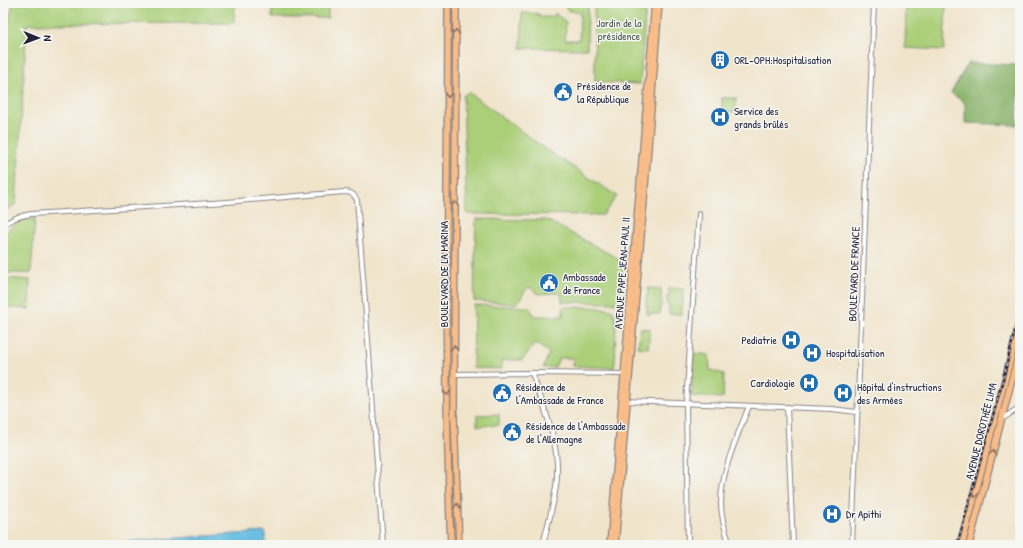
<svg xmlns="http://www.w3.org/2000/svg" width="1023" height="548" viewBox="0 0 1023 548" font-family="'Patrick Hand',sans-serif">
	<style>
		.green { fill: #abcf79; stroke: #66785a }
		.forest { fill: #88b269; stroke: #556a52 }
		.water { fill: #63bce0; stroke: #426f8e }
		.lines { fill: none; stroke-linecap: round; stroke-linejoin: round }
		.minor-casing { stroke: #898383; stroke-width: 6 }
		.major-casing { stroke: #898383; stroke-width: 8 }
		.minor { stroke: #fff; stroke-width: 4 }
		.major { stroke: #f8bd89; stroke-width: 5.5 }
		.rail-casing { stroke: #22223b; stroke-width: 2.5 }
		.rail { stroke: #f6f6f2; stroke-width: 1; stroke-dasharray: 3; stroke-linecap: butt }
		.oneway { stroke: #8d7062 }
		.labels { text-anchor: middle; stroke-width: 3; stroke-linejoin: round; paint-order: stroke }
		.park-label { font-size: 11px; fill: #4b564e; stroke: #f6f6f2 }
		.poi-label { font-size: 11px; fill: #22223b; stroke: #f6f6f2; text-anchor: start }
		.street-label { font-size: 11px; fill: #22223b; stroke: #f6f6f2 }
	</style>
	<rect width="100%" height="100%" fill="#f6f6f2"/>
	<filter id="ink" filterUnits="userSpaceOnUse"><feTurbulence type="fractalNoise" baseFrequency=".025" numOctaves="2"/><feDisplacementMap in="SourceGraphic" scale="8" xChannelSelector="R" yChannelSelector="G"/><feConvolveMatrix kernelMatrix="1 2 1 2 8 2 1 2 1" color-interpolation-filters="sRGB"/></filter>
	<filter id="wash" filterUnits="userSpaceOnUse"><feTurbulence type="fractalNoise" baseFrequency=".012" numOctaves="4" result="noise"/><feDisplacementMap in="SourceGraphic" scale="16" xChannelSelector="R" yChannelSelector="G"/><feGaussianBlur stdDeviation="0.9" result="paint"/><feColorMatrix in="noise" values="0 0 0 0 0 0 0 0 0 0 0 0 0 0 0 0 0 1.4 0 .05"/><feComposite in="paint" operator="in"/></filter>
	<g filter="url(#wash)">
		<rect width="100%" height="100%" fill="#f0e4cb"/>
		<!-- green -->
		<g class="green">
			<polygon points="13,3 235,3 234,23 27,24 16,204 3,212 3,65 7,29"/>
			<rect x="272" y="3" width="56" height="15"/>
			<polygon points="561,3 588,3 587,49 521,48 522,13 539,14 541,17 554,17 555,13 566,22 565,40 579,40 580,12 569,11"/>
			<polygon points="594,3 646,3 640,84 595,82"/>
			<polygon points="906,3 946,3 944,50 905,48"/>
			<polygon points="468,92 544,148 617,196 603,215 467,214 463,96"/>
			<rect x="722" y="98" width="14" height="14"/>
			<polygon points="35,218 31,273 3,273 3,237 10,228 19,221"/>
			<path d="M476,219L547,220L617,258L624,264L619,303L562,302L561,293L537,294C527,281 526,290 521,298C520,300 518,302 516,304L474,301Z"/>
			<polygon points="4,278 30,280 29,309 3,307"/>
			<polygon points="648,288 661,289 662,306 660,306 660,314 647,314 647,305 646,305 646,296 648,296"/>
			<polygon points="669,288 683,289 683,306 682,306 682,314 669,314 669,306 667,305 667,296 669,296"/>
			<polygon points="474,305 529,307 534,316 563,316 563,307 591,307 613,310 616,320 615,361 614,368 573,366 573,358 559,358 555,367 543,368 549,353 536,343 522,360 502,360 502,369 473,368"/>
			<polygon points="640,328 650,329 648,348 638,347"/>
			<polygon points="694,353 709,355 710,370 724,374 723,398 691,396"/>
			<polygon points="499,414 499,425 477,426 477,415"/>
		</g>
		<!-- forest -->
		<polygon class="forest" points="968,63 1019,65 1017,125 965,123 965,103 951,93"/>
		<!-- water -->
		<polygon class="water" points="265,532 266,545 104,545 103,543"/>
	</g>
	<g filter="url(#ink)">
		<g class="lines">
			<!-- minor casing -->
			<g class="minor-casing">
				<g id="minor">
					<path d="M3,226C11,218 20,216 31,214L227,202L344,192C351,192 354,194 357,200L368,340L383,545"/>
					<path d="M532,373C543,406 559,440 557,476C556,499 548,522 543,545"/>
					<polyline points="454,374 532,373 625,374"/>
					<polyline points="625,401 832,409 857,412"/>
					<polyline points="787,407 793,545"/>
					<polyline points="1002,419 1020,407"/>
					<polyline points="688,545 686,404 699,214"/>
					<path d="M730,545C725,531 721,518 721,503C721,471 738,435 749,406"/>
					<polyline points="852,545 874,3"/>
				</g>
			</g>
			<!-- major casing -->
			<g class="major-casing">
				<g id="major">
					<path d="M448,3C448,184 443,364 451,545"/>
					<polyline points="456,3 454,416 459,545"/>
					<polyline points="610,545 655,3"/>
					<polyline points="615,545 644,200 659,3"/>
					<polyline points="962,545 1020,322"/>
					<polyline points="969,545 1020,348"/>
				</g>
			</g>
			<!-- minor -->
			<use href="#minor" class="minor"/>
			<!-- major -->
			<use href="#major" class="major"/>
			<!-- rail casing -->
			<g class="rail-casing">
				<polyline id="rail" points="957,545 1004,376 1020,309"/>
			</g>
			<!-- rail -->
			<use href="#rail" class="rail"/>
		</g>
		<!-- one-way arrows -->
		<defs><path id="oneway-chevron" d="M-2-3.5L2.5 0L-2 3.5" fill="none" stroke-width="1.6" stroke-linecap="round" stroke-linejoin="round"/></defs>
		<g class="oneway">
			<use href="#oneway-chevron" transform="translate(456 32) rotate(-90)"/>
			<use href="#oneway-chevron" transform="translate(448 95) rotate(90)"/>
			<use href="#oneway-chevron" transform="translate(455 204) rotate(-90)"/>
			<use href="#oneway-chevron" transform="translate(454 348) rotate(-90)"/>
			<use href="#oneway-chevron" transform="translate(447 393) rotate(90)"/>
			<use href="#oneway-chevron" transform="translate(993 453) rotate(-75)"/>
			<use href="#oneway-chevron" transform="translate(975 495) rotate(104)"/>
			<use href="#oneway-chevron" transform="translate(457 506) rotate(-92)"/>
		</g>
	</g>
	<!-- icons -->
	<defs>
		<g id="building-disc" transform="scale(1)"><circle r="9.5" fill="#1f6fb2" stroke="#f6f6f2"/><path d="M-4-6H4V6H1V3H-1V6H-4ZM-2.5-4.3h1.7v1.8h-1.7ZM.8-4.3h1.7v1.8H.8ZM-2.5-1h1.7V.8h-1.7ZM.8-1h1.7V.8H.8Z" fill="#fff"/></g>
		<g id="civic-disc" transform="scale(1)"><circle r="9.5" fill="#1f6fb2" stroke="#f6f6f2"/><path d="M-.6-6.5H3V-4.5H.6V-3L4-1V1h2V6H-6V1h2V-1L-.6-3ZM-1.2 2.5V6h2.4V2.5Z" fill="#fff"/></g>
		<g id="hospital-disc" transform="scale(1)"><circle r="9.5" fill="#1f6fb2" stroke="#f6f6f2"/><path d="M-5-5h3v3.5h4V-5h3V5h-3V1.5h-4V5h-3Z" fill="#fff"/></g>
	</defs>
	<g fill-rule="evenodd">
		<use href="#building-disc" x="720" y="60"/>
		<use href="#civic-disc" x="563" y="92"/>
		<use href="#hospital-disc" x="720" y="117"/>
		<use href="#civic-disc" x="549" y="283"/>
		<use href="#hospital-disc" x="791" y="340"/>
		<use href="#hospital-disc" x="812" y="353"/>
		<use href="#hospital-disc" x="809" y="383"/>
		<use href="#civic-disc" x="502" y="393"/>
		<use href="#hospital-disc" x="843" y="393"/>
		<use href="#civic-disc" x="512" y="432"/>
		<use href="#hospital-disc" x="832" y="514"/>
	</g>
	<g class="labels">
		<!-- park labels -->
		<g class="park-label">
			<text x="619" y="27">Jardin de la<tspan x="619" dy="13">présidence</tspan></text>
		</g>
		<!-- poi labels -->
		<g class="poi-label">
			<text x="734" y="64">ORL-OPH:Hospitalisation</text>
			<text x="577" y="90">Présidence de<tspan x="577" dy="13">la République</tspan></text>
			<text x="734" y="115">Service des<tspan x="734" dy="13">grands brûlés</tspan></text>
			<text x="563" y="281">Ambassade<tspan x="563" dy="13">de France</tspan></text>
			<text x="777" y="344" text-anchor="end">Pediatrie</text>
			<text x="826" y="357">Hospitalisation</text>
			<text x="795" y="387" text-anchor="end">Cardiologie</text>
			<text x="516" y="391">Résidence de<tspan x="516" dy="13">l'Ambassade de France</tspan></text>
			<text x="857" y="391">Hôpital d'instructions<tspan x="857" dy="13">des Armées</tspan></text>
			<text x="526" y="430">Résidence de l'Ambassade<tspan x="526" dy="13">de l'Allemagne</tspan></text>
			<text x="846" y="518">Dr Apithi</text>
		</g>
		<!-- street labels -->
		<g class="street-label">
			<text transform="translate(622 273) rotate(-86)" y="4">AVENUE PAPE JEAN-PAUL II</text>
			<text transform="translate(444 274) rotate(-90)" y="4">BOULEVARD DE LA MARINA</text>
			<text transform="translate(854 274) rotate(-88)" y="4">BOULEVARD DE FRANCE</text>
			<text transform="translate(981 431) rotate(-76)" y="4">AVENUE DOROTHÉE LIMA</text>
		</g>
	</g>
	<!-- margin -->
	<rect width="1023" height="548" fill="none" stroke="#f6f6f2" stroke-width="16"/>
	<!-- north arrow -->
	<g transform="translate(38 38) rotate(91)" stroke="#f6f6f2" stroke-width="3" paint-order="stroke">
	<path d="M0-3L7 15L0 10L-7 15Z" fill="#22223b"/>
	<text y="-6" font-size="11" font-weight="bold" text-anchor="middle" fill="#22223b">N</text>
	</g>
</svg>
